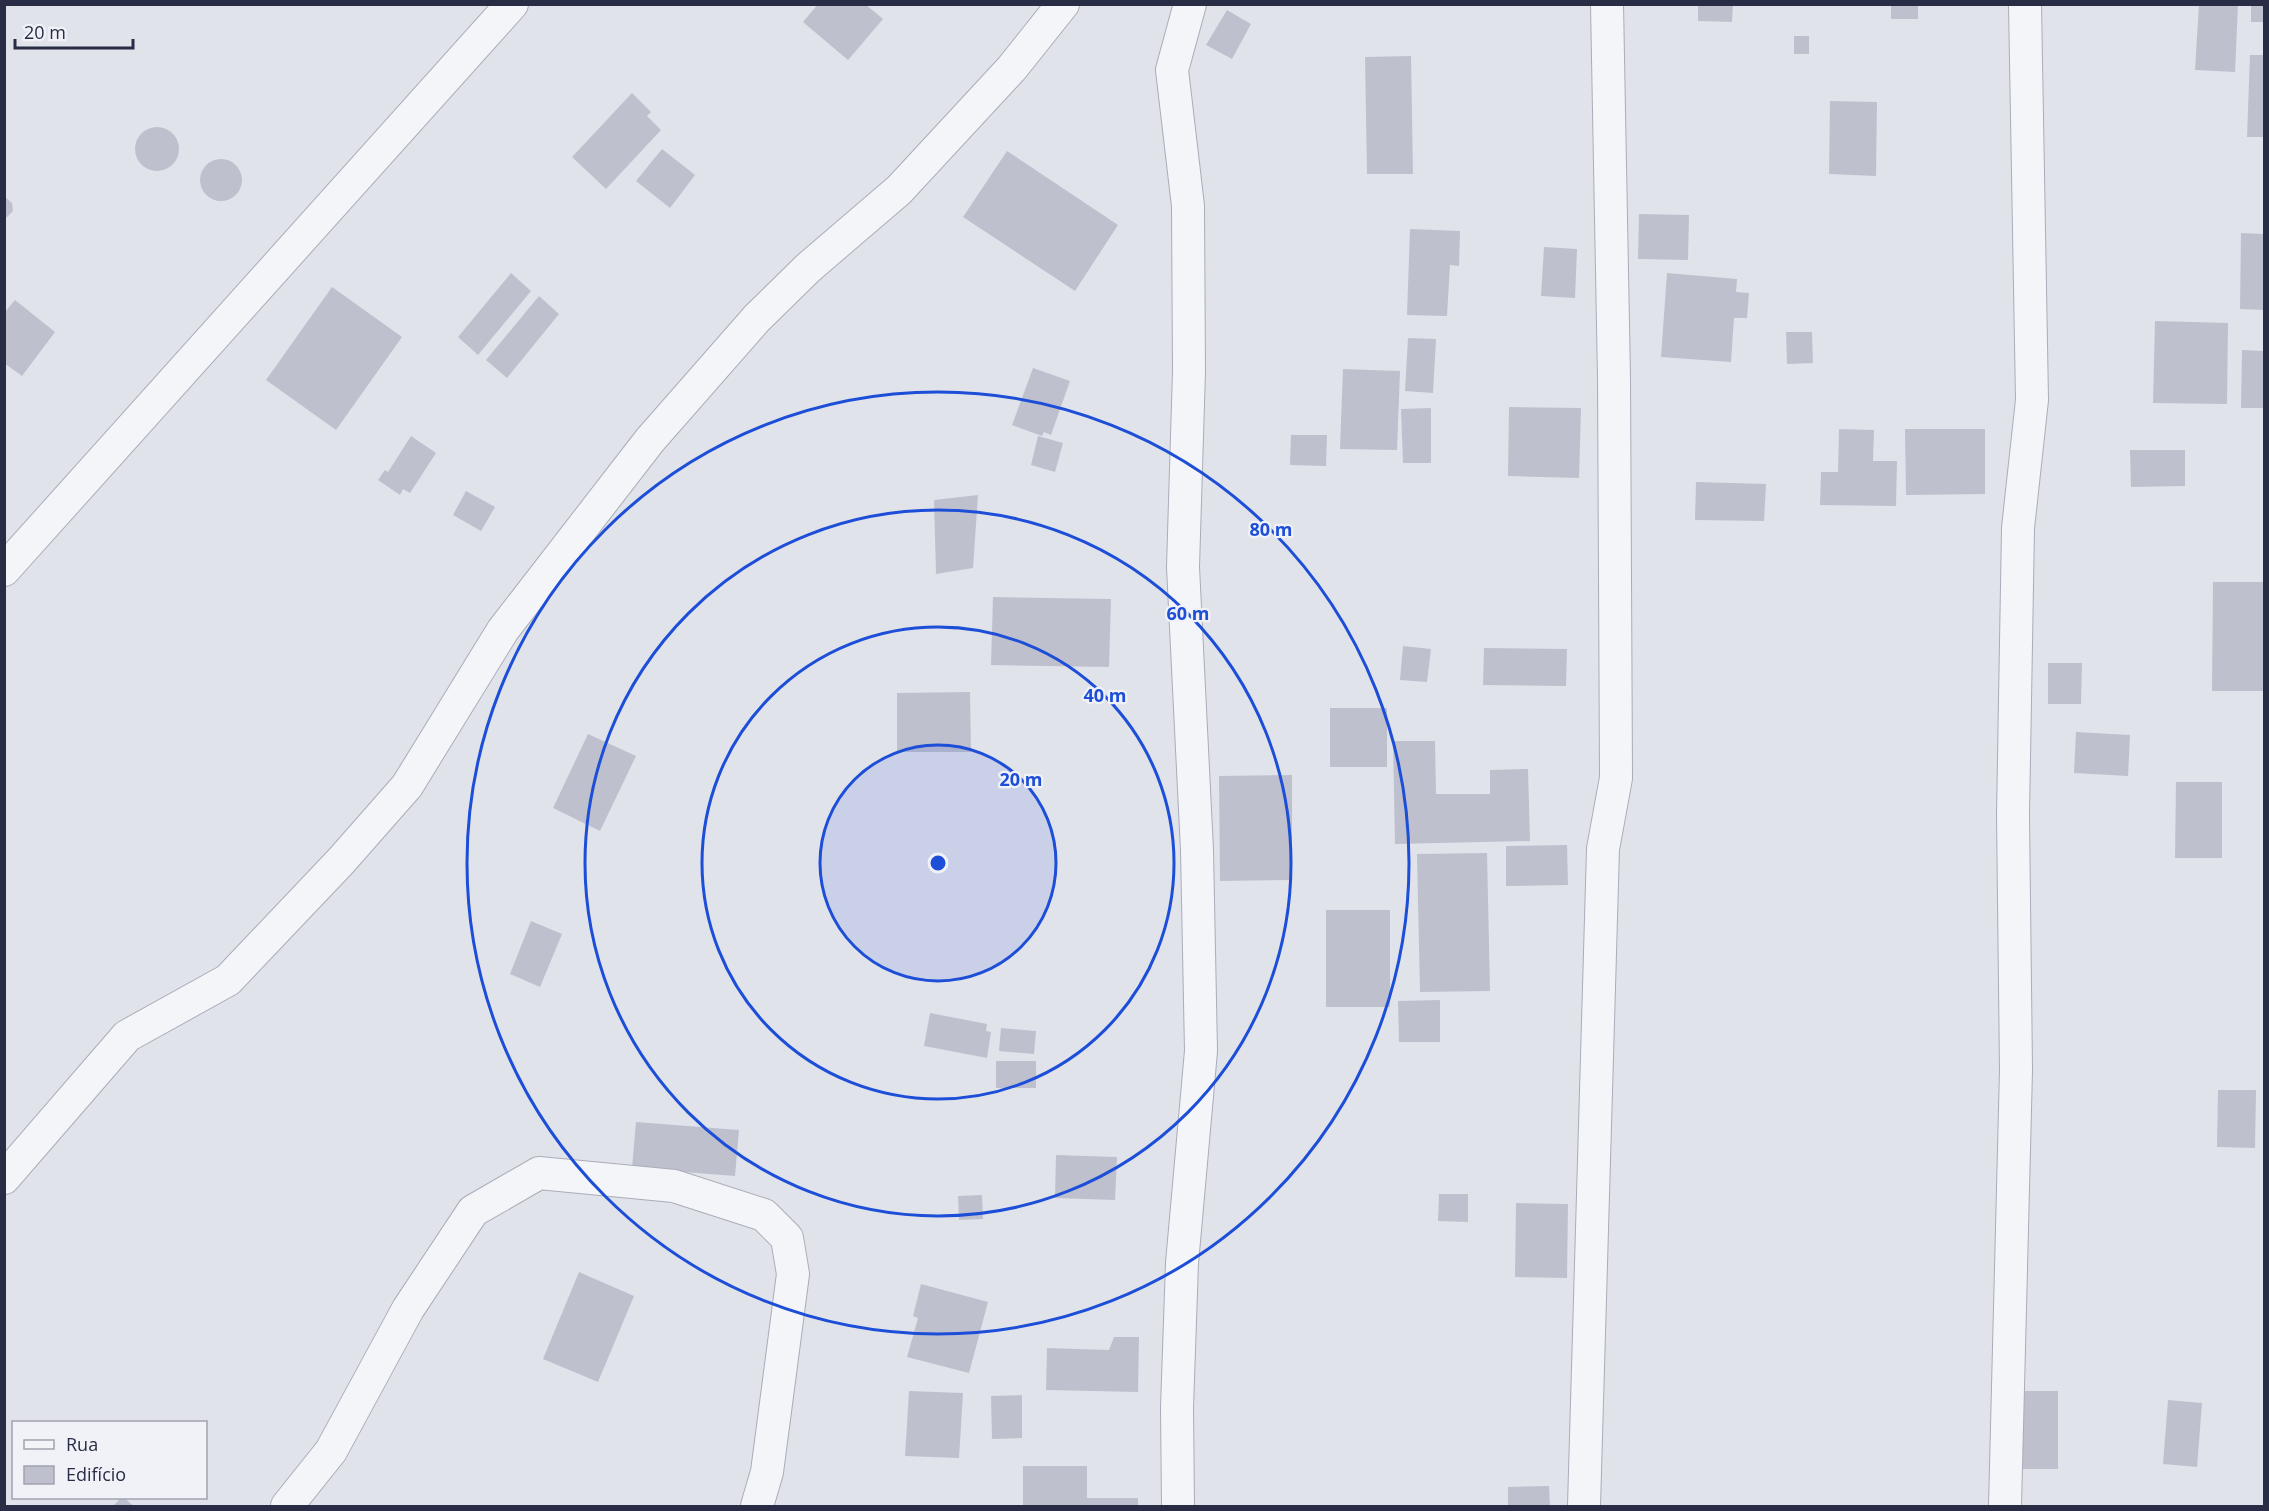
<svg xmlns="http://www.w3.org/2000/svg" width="2269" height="1511" viewBox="0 0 2269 1511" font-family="'Open Sans',sans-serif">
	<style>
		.building { fill: #bec0ce }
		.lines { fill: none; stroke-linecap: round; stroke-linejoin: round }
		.street-casing { stroke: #aaacb9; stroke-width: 34 }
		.street { stroke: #f4f5f9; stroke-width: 32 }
		.ring { fill: none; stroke: #1d4ed8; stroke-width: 3 }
		.centre { fill: #1d4ed8; stroke: #f1f2f8; stroke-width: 3 }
		.ring-label { font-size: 18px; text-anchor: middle; font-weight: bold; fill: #1d4ed8; stroke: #f1f2f8; stroke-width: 4.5; stroke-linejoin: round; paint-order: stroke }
	</style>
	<rect width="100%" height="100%" fill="#e1e3eb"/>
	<!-- building -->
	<g class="building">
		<polygon points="818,4 865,4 883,19 848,60 803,22"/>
		<polygon points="1698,4 1733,4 1732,22 1698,21"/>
		<rect x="1891" y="4" width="27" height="15"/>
		<polygon points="2199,4 2238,4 2235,72 2195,70"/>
		<rect x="2251" y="4" width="13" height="18"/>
		<polygon points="1227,10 1251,24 1232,59 1206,45"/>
		<rect x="1794" y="36" width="15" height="18"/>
		<polygon points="2250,55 2264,55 2264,137 2247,137"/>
		<polygon points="1411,56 1413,174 1367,174 1365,57"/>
		<polygon points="632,93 651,112 647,116 661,130 606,189 572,157"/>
		<polygon points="1830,101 1877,102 1876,176 1829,174"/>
		<circle cx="157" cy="149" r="22"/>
		<polygon points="662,149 695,175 670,208 636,181"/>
		<polygon points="1007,151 1118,225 1075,291 963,217"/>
		<circle cx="221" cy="180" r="21"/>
		<polygon points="4,196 12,203 13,211 4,220"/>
		<polygon points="1639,214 1689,215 1688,260 1638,259"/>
		<polygon points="1410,229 1460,231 1459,266 1450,265 1447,316 1407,315"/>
		<polygon points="2241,233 2264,234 2264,310 2240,309"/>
		<polygon points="1544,247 1577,249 1575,298 1541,296"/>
		<polygon points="511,273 531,291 478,355 458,337"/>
		<polygon points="1667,273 1737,279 1736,292 1749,293 1747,318 1734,318 1731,362 1661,357"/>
		<polygon points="332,287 402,337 336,430 266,380"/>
		<polygon points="539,296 559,314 507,378 486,360"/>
		<polygon points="15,300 55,332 22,376 4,363 4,313"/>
		<polygon points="2155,321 2228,323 2227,404 2153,403"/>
		<polygon points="1786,332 1812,332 1813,363 1787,364"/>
		<polygon points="1408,338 1436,339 1433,393 1405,391"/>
		<polygon points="2242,350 2264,351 2264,408 2241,408"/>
		<polygon points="1033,368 1070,381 1051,435 1044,432 1042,436 1012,425"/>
		<polygon points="1343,369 1400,371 1397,450 1340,449"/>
		<polygon points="1509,407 1581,408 1579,478 1508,476"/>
		<polygon points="1431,408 1431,463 1403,463 1401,409"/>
		<polygon points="1839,429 1874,430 1873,461 1897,461 1896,506 1820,505 1821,472 1838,472"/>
		<polygon points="1905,429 1985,429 1985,494 1906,495"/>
		<polygon points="1291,435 1327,435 1326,466 1290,465"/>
		<polygon points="411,436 436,453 410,493 403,489 400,495 378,480 385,470 388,472"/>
		<polygon points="1038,436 1063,443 1055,472 1031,465"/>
		<polygon points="2130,450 2185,450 2185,486 2131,487"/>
		<polygon points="1696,482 1766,484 1764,521 1695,520"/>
		<polygon points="466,491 495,507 481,531 453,515"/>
		<polygon points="978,495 973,568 936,574 934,500"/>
		<polygon points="2213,582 2263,582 2263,691 2212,691"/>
		<polygon points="993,597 1111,599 1109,667 991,665"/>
		<polygon points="1403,646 1431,649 1427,682 1400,680"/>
		<polygon points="1484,648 1567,649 1566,686 1483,685"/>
		<polygon points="2048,663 2082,663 2081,704 2048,704"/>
		<polygon points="970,692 971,752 897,752 897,693"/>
		<rect x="1330" y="708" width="57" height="59"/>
		<polygon points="2076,732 2130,735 2128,776 2074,773"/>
		<polygon points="588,734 636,756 600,831 553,808"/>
		<polygon points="1393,741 1435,741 1436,794 1490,794 1490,770 1528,769 1530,841 1395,844"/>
		<polygon points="1292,775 1292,880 1220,881 1219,776"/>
		<polygon points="2176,782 2222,782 2222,858 2175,858"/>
		<polygon points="1567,845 1568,885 1506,886 1506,846"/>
		<polygon points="1487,853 1490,991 1420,992 1417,854"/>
		<rect x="1326" y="910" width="64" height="97"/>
		<polygon points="531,921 562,934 540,987 510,974"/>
		<polygon points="1440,1000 1440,1042 1399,1042 1398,1001"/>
		<polygon points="930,1013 987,1024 986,1031 991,1032 987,1058 924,1046"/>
		<polygon points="1001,1028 1036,1031 1034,1054 999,1051"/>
		<rect x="996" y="1061" width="40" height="27"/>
		<polygon points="2218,1090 2256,1090 2255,1148 2217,1147"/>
		<polygon points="636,1122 739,1130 735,1176 632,1168"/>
		<polygon points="1056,1155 1117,1157 1115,1200 1055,1198"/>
		<polygon points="1439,1194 1468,1194 1468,1222 1438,1221"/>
		<polygon points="982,1195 983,1219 959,1220 958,1196"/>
		<polygon points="1516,1203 1568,1204 1567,1278 1515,1277"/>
		<polygon points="579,1272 634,1296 598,1382 543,1359"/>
		<polygon points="921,1284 988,1302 969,1373 907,1357 918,1318 913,1316"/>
		<polygon points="1114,1337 1139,1337 1138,1392 1046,1390 1047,1348 1109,1350"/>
		<polygon points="909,1391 963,1393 959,1458 905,1456"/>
		<rect x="2022" y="1391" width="36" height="78"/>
		<polygon points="1022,1395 1022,1438 992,1439 991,1396"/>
		<polygon points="2168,1400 2202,1403 2197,1467 2163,1464"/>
		<polygon points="1023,1466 1087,1466 1087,1498 1138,1498 1138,1506 1023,1506"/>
		<polygon points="1549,1486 1550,1506 1508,1506 1508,1487"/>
		<polygon points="121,1498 124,1498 134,1506 113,1506"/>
	</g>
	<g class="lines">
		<!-- street casing -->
		<g class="street-casing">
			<g id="street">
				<polyline points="4,570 512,4"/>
				<polyline points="4,1178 127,1036 228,980 341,861 407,786 503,630 650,440 757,318 808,268 899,190 1012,68 1063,4"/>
				<polyline points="287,1506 331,1451 408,1309 473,1211 539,1173 674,1186 764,1215 787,1238 793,1274 767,1472 757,1506"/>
				<polyline points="1178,1506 1177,1408 1182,1263 1201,1051 1197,850 1183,567 1189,371 1188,206 1172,70 1190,4"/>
				<polyline points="1584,1506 1603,849 1616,778 1614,378 1607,4"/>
				<polyline points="2005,1506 2016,1070 2013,815 2018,528 2032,400 2025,4"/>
			</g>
		</g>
		<!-- street -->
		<use href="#street" class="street"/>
	</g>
	<!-- distance rings -->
	<circle cx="938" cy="863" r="118" fill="#1d4ed8" fill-opacity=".12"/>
	<g class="ring">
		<circle cx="938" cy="863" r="118"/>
		<circle cx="938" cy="863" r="236"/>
		<circle cx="938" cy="863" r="353"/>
		<circle cx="938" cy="863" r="471"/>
	</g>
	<circle cx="938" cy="863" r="9" class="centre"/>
	<g class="ring-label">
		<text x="1271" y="536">80 m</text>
		<text x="1188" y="620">60 m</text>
		<text x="1105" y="702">40 m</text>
		<text x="1021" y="786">20 m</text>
	</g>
	<!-- border -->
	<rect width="2269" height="1511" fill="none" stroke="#282c44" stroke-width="12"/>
	<!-- legend -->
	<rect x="12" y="1421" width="195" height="78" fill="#f1f2f8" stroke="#a1a3b0" stroke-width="1.5"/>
	<rect x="24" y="1440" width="30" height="9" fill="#f4f5f9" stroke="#a1a3b0" stroke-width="1.5"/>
	<text x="66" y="1451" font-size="18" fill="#282c44">Rua</text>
	<rect x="24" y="1466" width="30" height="18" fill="#bec0ce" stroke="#a1a3b0" stroke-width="1.5"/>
	<text x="66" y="1481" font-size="18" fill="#282c44">Edifício</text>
	<!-- scale -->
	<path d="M15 39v9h118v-9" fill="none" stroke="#282c44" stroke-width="3"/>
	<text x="24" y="39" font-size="18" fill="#282c44" stroke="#f1f2f8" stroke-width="4.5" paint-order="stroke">20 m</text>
</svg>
